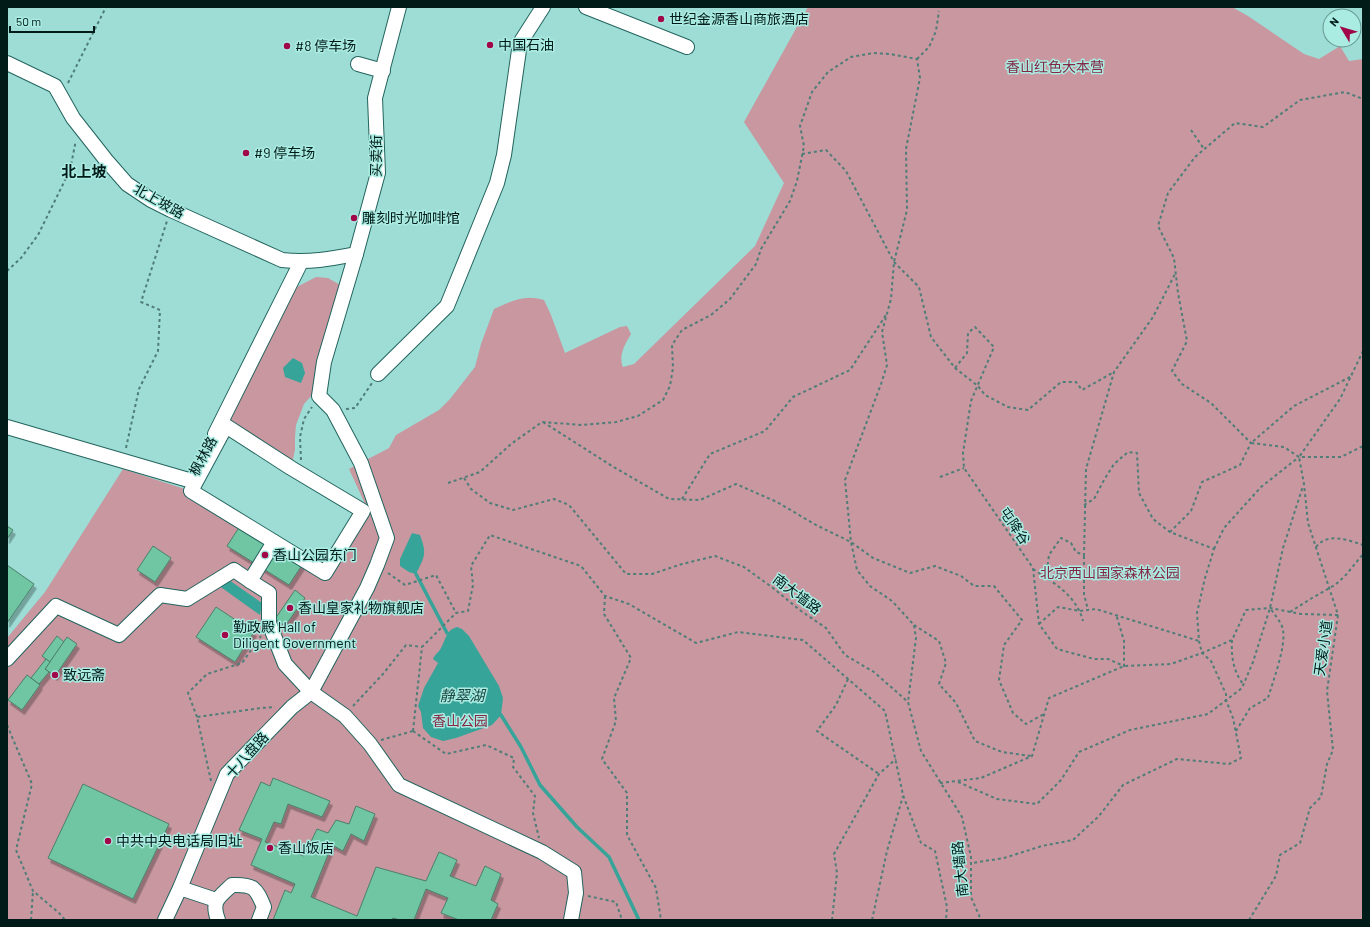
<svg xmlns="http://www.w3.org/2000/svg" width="1370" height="927" viewBox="0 0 1370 927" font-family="Barlow,'Noto Sans SC',sans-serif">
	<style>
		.green { fill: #c897a0 }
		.water { fill: #36a499 }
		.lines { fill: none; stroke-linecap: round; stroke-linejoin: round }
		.stream { stroke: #36a499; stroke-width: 3.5 }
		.building { fill: #6fc5a3; stroke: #4b7f6a; filter: url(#shadow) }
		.minor-casing { stroke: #23645e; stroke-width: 16 }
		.path { stroke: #4f7d77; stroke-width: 2; stroke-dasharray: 3 3; stroke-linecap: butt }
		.minor { stroke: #fff; stroke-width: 14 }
		.poi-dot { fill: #a10748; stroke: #aaebe2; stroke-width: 1.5 }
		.labels { text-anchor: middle; stroke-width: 3; stroke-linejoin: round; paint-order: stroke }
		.poi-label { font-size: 14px; fill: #011b18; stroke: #aaebe2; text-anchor: start }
		.park-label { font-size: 14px; fill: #842743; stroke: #aaebe2 }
		.street-label { font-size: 14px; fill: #011b18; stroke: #aaebe2 }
		.neighbourhood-label { font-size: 15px; font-weight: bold; fill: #011b18; stroke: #aaebe2 }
		.water-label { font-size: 15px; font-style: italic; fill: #1b4a45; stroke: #aaebe2 }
	</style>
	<defs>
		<filter id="shadow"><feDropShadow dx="2.5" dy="4.5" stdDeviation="0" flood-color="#0004"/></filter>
	</defs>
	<rect width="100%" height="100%" fill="#9dddd5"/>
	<!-- green -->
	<g class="green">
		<path d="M808,7H1232L1248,16L1304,54L1319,59L1340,46L1349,61L1363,59V920H7V638L45,592L123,469L191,491L326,573L366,506L349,469L389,448L396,435L439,410L450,399L475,367L481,344L494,309C513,301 523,294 544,300L551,315L565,353L620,327L627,326L631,334C625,344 618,356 623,367L634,364L755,246L784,183L744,122Z"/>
		<polygon points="316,277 328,278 342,286 313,394 304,404 296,425 295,437 295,450 291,468 226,427 293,289"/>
	</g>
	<!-- water -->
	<g class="water">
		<polygon points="293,358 302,363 305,373 301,383 285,377 283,368"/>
		<path d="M412,533L420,535C427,554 425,556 416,574L409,572L400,566V559Z"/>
		<polygon points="229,580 262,603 260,615 218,585"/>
		<path d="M457,627L462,629L469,636L499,686L503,698L501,715L492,725L456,738L443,741L431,737L423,728L421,712L418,706L424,688L438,663L433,659C435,654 439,652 441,648C446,639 446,630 457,627Z"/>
	</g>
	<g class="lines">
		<!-- stream -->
		<g class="stream">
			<polyline points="416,574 447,633"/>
			<polyline points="501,715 521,747 540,785 577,827 609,857 639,920"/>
		</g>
	</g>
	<!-- building -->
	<g class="building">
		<polygon points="7,526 13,530 7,539"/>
		<polygon points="240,526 302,565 289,585 227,546"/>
		<polygon points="153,546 171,558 155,582 137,570"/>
		<polygon points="7,565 34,584 7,623"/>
		<polygon points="295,590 305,598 285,626 275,619"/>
		<polygon points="216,607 254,632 235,662 196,637"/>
		<polygon points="57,636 64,642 50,662 42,656"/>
		<polygon points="67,637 77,644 55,676 45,669"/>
		<polygon points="46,659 50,662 45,669 49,672 39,684 31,678"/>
		<polygon points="27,675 40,685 22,710 8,700"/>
		<polygon points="273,778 330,801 322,817 288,804 281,824 274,822 265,842 304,856 317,829 328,833 336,820 349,824 356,806 375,814 364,841 351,834 343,851 332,845 311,897 357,916 376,867 426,881 439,852 457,860 450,876 476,886 485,866 501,874 491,900 498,904 491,920 459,920 441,913 448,898 426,889 414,920 400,920 393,918 392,920 273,920 285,890 291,893 295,884 251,865 262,839 239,830 261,782 270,786"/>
		<polygon points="83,784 169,824 133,899 48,858"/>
	</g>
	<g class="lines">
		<!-- minor casing -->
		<g class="minor-casing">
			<g id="minor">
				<polyline points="586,7 687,47"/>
				<path d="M7,63L55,86L73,118L106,160L127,184L151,200L171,210L282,260C309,263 330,259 356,254"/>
				<polyline points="358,64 383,71"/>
				<polyline points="378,374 447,306 497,183 504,155 520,43 543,7"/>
				<polygon points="226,426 291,468 363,511 325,573 191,491"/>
				<polyline points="7,427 192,481 198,469"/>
				<polyline points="215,434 301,262"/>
				<polyline points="250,581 269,593 269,623 285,664 311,692 345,716 370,744 399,785 542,852 574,872 576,893 571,920"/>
				<polyline points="7,659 56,606 119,635 160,595 187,599 234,570 250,581 274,542"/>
				<polyline points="180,888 216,900"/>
				<polyline points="165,920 180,888 227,774 292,707 311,692 367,588 377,565 387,538 361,463 333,410 319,396 324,362 356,254 378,173 375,98 399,7"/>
				<path d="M218,920C211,901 218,898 232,885C254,884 256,888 264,907L259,920"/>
			</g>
		</g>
		<!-- path -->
		<g class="path">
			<polyline points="917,59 929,47 936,31 939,11"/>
			<polyline points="68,83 106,7"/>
			<polyline points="1191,130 1204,149"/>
			<polyline points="802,154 826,150 846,171 894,262 919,287 931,337 955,368 978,386 985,395 1008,407 1028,410 1061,382 1076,382 1082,390 1114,372"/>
			<polyline points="7,271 21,258 38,235 70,170 75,145 75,141"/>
			<polyline points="955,368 967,353 968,333 975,327 994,347 971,401 963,453 964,468 1033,568 1039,624 1057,649 1094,659 1108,659 1124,666 1124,641 1116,614"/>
			<polyline points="1350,377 1294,406 1251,443 1284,447 1299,457 1341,457 1363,446"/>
			<polyline points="346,409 355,408 372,383"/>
			<polyline points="543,422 612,466 669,499 700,500 736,484 777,502 816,525 851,542 873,558 910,573 935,566 961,576 974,586 994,586 1022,620 1004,645 999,680 1013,713 1026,724 1044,714"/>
			<polyline points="126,448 139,389 158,351 160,310 141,302 167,221"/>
			<polyline points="301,460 300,437 304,419 312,407"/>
			<polyline points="940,477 964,468"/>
			<polyline points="464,478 471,489 490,503 513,510 554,499 569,505 626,574 652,574 682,564 715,556 744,567 773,588 801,611 826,628 845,655 874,672 908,702 921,751 962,817 971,857 971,897 981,920"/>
			<polyline points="448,483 480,472 511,444 542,422 582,425 616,422 638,416 663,400 670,386 673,368 672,345 682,330 711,315 730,299 756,264 761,249 790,201 797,181 804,146 800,126 812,92 828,72 851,57 873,53 890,54 917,59 920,78 906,149 907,210 894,262 891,299 882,332 887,365 881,384 845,480 851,542 857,570 870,586 892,601 914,625 916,638 908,702"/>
			<polyline points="682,499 710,454 765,431 793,397 850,370 886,315"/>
			<polyline points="1084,505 1094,499 1104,480 1114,464 1128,452 1137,453 1139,493 1153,519 1170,532"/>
			<path d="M1316,547C1328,532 1348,540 1363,545"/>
			<polyline points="1214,549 1224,528 1261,487 1299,457"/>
			<polyline points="1084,556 1084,594 1088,610"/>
			<path d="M1033,569C1054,583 1076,595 1083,621"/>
			<polyline points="388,573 405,585 436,575 456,613"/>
			<polyline points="1046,577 1049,555 1061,538 1071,543 1076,552 1084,555 1086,469 1114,372 1153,317 1175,274"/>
			<polyline points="605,596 604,614 631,658 614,698 616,721 602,759 627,793 627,835 656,888 661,920"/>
			<polyline points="1290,612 1312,598 1335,585 1345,576 1363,554"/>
			<polyline points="1338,615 1301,614 1270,608 1246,610 1232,640 1202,653 1199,641 1197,613 1205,578 1214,549 1170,532 1191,511 1202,482 1240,465 1251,443 1211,403 1182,384 1172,371 1187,341 1178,293 1174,258 1158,226 1168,193 1195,157 1235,123 1263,127 1300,100 1345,92 1363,99"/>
			<polyline points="1039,624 1058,607 1080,611 1096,609 1199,641"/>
			<polyline points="914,625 939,641 946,663 939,684 956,703 975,741 1002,752 1031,756"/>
			<path d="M1232,640C1231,655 1233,671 1243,684"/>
			<polyline points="848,679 836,705 817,731 879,774"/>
			<polyline points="353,706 383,674 406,645 422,647"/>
			<polyline points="197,717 188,693 207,674 242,663 261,636"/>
			<polyline points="7,725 32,784 16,850 33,891 59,913 65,920"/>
			<polyline points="413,731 422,647 456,613 468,611 473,585 471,566 490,535 581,566 605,596 629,604 696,643 738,632 803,640 885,711 903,795 921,843 935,851 947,907 946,920"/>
			<polyline points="413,731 446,754 486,745 514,758 513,767 535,796 533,813 539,838"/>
			<path d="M1236,731L1250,708L1268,698C1273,681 1286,647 1283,630C1282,623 1274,614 1270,608"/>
			<polyline points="381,740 413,731"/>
			<polyline points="211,781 197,717 261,708 275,707"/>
			<polyline points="958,782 997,799 1037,804 1061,780 1079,752 1130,730 1208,714 1242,688 1253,662 1270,608 1283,548 1303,486"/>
			<polyline points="940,783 981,778 1032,756 1049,698 1124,666 1171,664 1202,653 1211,661 1226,694 1226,700 1233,718 1241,758 1229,764 1177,759 1123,785 1099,816 1073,840 1042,846 1004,858 972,863"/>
			<polyline points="588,896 616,902 622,920"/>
			<polyline points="31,920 33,891"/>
			<polyline points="832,920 837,873 834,854 879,774 896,759"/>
			<polyline points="872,920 887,851 903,796"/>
			<polyline points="1217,920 1236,920"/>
			<polyline points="1249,920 1276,876 1280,855 1300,843 1310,808 1321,797 1327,764 1333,750 1327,691 1338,615 1308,523 1304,484 1299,457 1340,399 1363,351"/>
		</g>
		<!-- minor -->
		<use href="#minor" class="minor"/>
	</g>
	<!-- markers -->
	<g class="poi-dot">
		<circle cx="661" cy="19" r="4"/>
		<circle cx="490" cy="45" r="4"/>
		<circle cx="287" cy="46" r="4"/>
		<circle cx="246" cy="153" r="4"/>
		<circle cx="354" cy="218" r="4"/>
		<circle cx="265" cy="555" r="4"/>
		<circle cx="290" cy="608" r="4"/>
		<circle cx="225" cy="635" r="4"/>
		<circle cx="55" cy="675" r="4"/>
		<circle cx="108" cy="841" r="4"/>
		<circle cx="270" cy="848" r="4"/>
	</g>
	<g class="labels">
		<!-- poi labels -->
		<g class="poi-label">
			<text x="669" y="24">世纪金源香山商旅酒店</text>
			<text x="498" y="50">中国石油</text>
			<text x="295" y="51">#8 停车场</text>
			<text x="254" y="158">#9 停车场</text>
			<text x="362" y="223">雕刻时光咖啡馆</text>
			<text x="273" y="560">香山公园东门</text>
			<text x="298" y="613">香山皇家礼物旗舰店</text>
			<text x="233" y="632">勤政殿 Hall of<tspan x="233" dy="16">Diligent Government</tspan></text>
			<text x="63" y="680">致远斋</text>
			<text x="116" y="846">中共中央电话局旧址</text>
			<text x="278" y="853">香山饭店</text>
		</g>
		<!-- park labels -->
		<g class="park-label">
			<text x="1055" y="72">香山红色大本营</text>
			<text x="1110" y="578">北京西山国家森林公园</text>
			<text x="460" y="726">香山公园</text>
		</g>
		<!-- street labels -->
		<g class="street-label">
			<text transform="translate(376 156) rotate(-89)" y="5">买卖街</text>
			<text transform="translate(159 201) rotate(29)" y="5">北上坡路</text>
			<text transform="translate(203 456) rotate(-62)" y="5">枫林路</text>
			<text transform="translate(1015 526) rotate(56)" y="5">屯降谷</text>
			<text transform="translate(797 594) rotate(37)" y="5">南大墙路</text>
			<text transform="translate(1323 648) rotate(-82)" y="5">天爱小道</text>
			<text transform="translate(247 755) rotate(-48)" y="5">十八盘路</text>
			<text transform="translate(960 869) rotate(-96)" y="5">南大墙路</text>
		</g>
		<!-- neighbourhood labels -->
		<g class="neighbourhood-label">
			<text x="84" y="177">北上坡</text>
		</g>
		<!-- water labels -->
		<g class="water-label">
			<text x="462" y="701">静翠湖</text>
		</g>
	</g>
	<!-- border -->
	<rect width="1370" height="927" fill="none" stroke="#011b18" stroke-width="16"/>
	<!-- north arrow -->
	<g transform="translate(1342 28) rotate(308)"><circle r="19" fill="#aaebe2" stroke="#669891"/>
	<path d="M0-3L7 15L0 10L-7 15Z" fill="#a10748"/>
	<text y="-6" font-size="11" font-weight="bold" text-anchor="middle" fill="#011b18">N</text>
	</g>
	<!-- scale -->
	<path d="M10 26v6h84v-6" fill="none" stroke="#011b18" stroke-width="2"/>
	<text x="16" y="26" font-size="12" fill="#011b18" stroke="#aaebe2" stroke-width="3" paint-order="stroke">50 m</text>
</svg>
